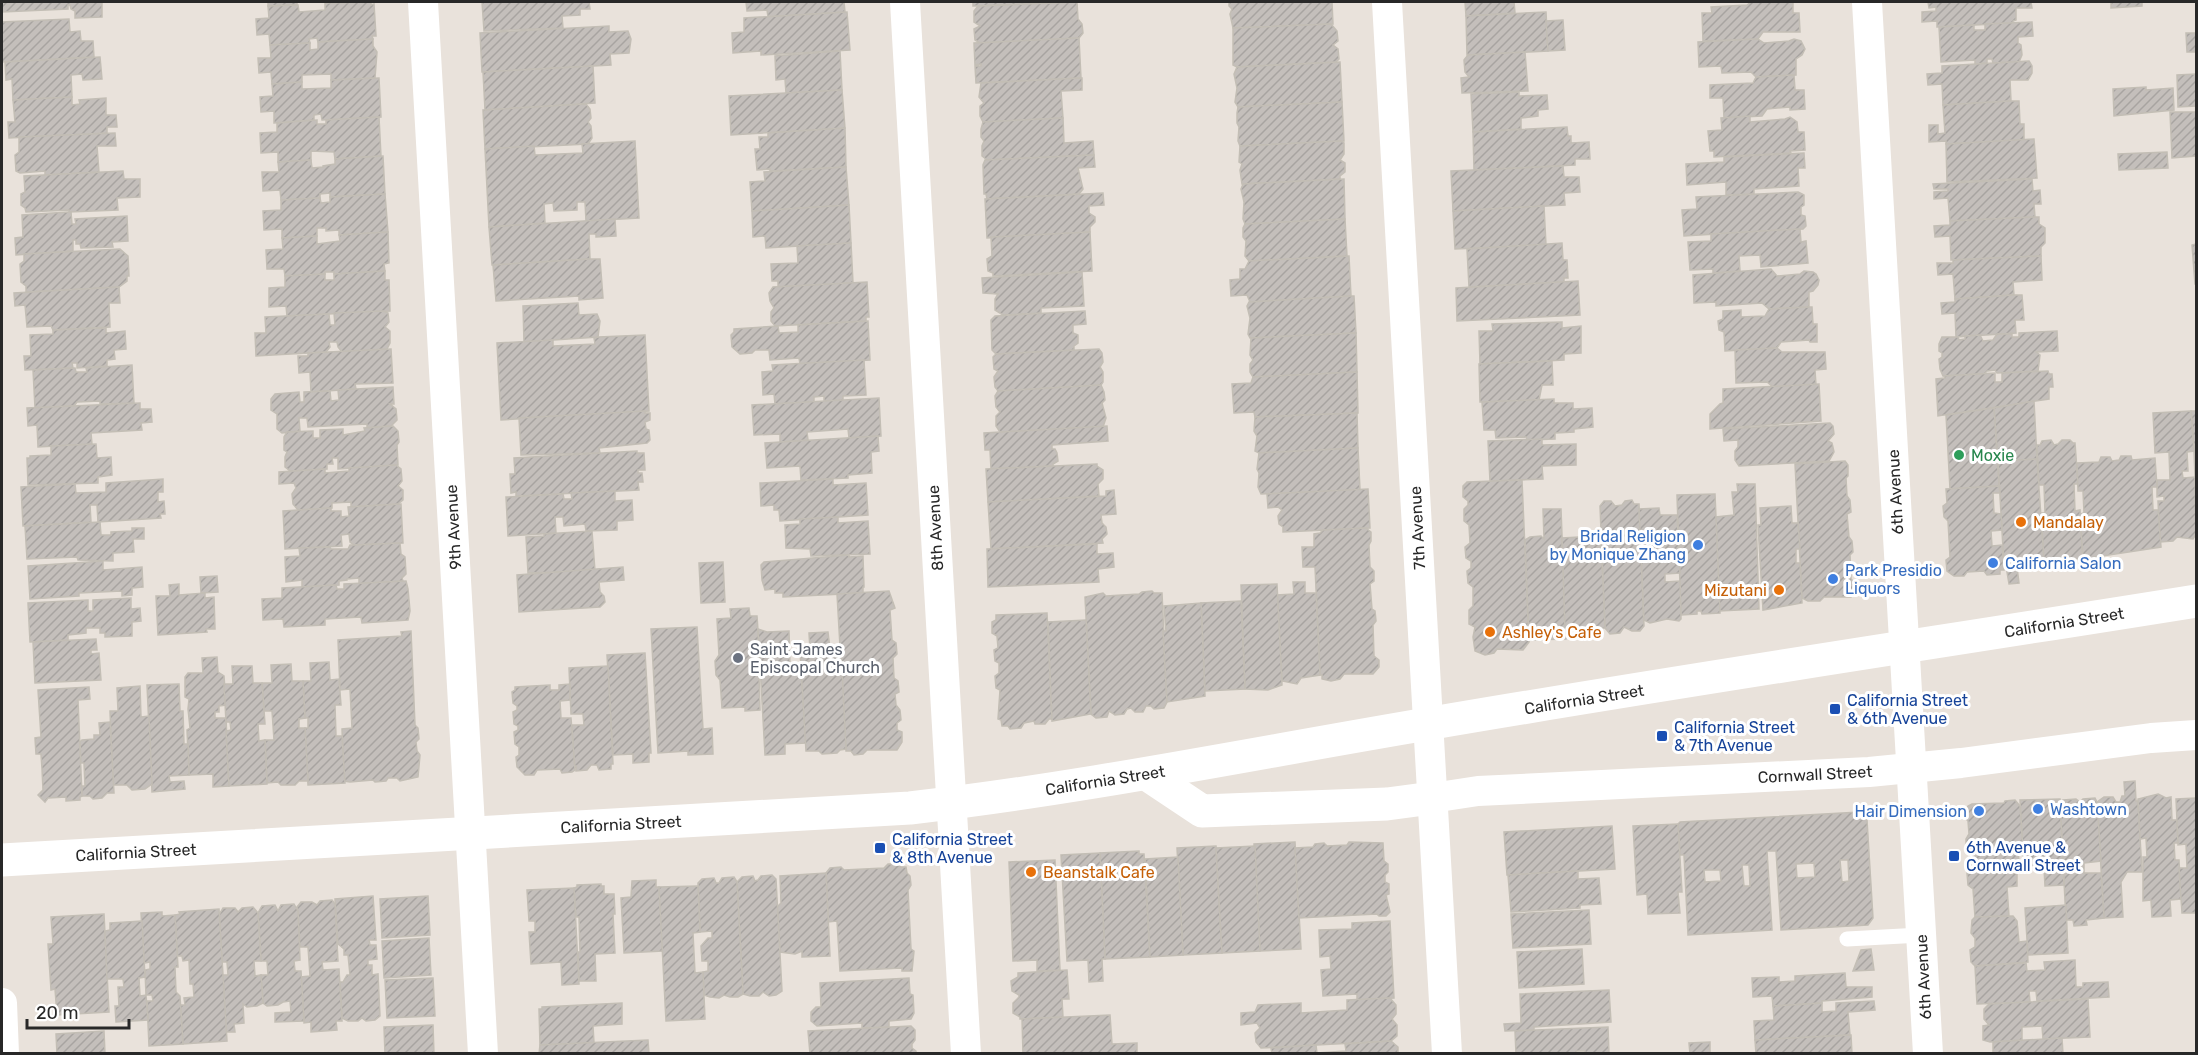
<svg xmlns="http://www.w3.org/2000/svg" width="2198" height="1055" viewBox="0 0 2198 1055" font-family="Rubik,sans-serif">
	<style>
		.building { fill: url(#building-hatch); stroke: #c3beb5; stroke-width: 1.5; fill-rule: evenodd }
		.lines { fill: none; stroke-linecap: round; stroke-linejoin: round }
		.lane { stroke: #fff; stroke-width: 15 }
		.street { stroke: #fff; stroke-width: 30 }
		.secondary { stroke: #fff; stroke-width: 33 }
		.leisure-dot { fill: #2e9e5b; stroke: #fff; stroke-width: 2 }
		.food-dot { fill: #e8710a; stroke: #fff; stroke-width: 2 }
		.shop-dot { fill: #3f7fe0; stroke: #fff; stroke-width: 2 }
		.worship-dot { fill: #6b7280; stroke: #fff; stroke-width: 2 }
		.transit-dot { fill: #1a4fb4; stroke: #fff; stroke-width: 2 }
		.labels { text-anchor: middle; stroke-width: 6; stroke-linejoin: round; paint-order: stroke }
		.leisure-label { font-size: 16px; fill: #27864d; stroke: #fff; text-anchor: start }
		.street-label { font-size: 16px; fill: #282828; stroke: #fff }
		.food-label { font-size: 16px; fill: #c56008; stroke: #fff; text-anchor: start }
		.shop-label { font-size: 16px; fill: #366cbe; stroke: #fff; text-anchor: start }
		.worship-label { font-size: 16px; fill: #5b616d; stroke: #fff; text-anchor: start }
		.transit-label { font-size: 16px; fill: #164399; stroke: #fff; text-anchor: start }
	</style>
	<defs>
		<pattern id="building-hatch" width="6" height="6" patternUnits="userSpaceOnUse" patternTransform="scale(1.5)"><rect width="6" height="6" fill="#c4bfbb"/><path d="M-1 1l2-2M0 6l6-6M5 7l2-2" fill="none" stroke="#a8a4a1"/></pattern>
	</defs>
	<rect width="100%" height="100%" fill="#e9e2db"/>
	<!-- building -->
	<g class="building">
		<polygon points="2,2 102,2 102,17 75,18 75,11 71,9 70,5 68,5 68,9 2,12"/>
		<polygon points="268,2 297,2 297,5 268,6"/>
		<polygon points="371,2 371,5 374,4 376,36 372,36 373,39 318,42 317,38 309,39 310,43 270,45 269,34 257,35 256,19 269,18 268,6 298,5 299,12 325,10 325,3"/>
		<polygon points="482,2 589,2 590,9 580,9 580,15 562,16 563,28 484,31"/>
		<polygon points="746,2 844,2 845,12 768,17 767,10 747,11"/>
		<polygon points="973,2 1073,2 978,6 973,6"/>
		<polygon points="1077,2 1078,19 1082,24 1083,33 1079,38 980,43 975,40 974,29 980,26 974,22 974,11 978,6"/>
		<polygon points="1229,2 1332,2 1333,24 1233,28 1230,14 1232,9 1229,6"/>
		<polygon points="1465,2 1514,2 1515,13 1466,16"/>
		<polygon points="1751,2 1793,2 1793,13 1799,13 1800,32 1763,32 1758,39 1703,41 1702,13 1712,13 1711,7 1747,5"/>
		<polygon points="1928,2 2043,2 2031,2 2032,8 2016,8 2016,20 2013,21 2013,23 1937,27 1937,21 1922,22 1922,12 1936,11 1936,7 1929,8"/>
		<polygon points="2111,2 2142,2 2142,6 2111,8"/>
		<polygon points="847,12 850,50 761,55 761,51 733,53 732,33 744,32 744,18"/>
		<polygon points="1546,12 1548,51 1467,55 1466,16"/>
		<polygon points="69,19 70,32 80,31 81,41 93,41 94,57 2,62 2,22"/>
		<polygon points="1563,20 1565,50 1548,51 1546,21"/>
		<polygon points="2032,22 2033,36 2018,37 2018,43 2021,45 2022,55 2019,62 1993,63 1992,59 1987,59 1987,63 1975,64 1975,60 1941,62 1939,27 1974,25 1974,30 1985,30 1985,24"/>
		<polygon points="1331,24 1337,31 1338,41 1333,45 1338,49 1339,59 1336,62 1237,67 1233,65 1233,28"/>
		<polygon points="609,26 609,32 628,31 631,39 629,53 610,54 611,65 482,72 480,33"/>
		<polygon points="2186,33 2196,33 2196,52 2187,52"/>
		<polygon points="1079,38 1081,78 976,83 975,66 981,66 981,64 975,65 974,43"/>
		<polygon points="373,39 373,46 377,52 375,78 331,80 331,74 302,75 302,82 272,84 271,72 259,73 258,58 271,58 270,45 310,43 310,50 318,49 318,42"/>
		<polygon points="1758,39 1764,43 1789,41 1794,39 1801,41 1805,49 1802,55 1796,59 1796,75 1756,77 1751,72 1722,73 1721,66 1699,67 1698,42"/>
		<polygon points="840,51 842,90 786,93 785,79 776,80 775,56"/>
		<polygon points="1525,52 1528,91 1462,93 1461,78 1469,77 1465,72 1464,60 1468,55"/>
		<polygon points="100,57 102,79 83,80 82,74 71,75 72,97 13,100 12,79 6,80 5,62"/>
		<polygon points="2029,61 2032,66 2032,73 2028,80 2010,80 2011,101 1943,105 1942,84 1928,85 1927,74 1942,73 1942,66"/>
		<polygon points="1340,62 1342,102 1238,107 1235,102 1237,88 1234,74 1237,67"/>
		<polygon points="593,66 595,103 485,110 483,72"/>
		<polygon points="2196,74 2196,106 2178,107 2177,75"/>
		<polygon points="1794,75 1795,90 1804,90 1805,109 1790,110 1790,107 1767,109 1762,116 1724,118 1723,98 1710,98 1710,85 1753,83 1756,77"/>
		<polygon points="379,78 381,117 322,120 321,114 314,115 314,120 274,123 274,111 261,112 260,97 273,96 272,84 302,82 302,89 331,88 331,80"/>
		<polygon points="1082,78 1082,90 1061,91 1063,118 983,122 980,116 980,106 984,103 979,97 981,83"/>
		<polygon points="2146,87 2146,90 2173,88 2174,110 2114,116 2113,89"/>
		<polygon points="842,90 845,128 731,135 729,96"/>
		<polygon points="1519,92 1519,96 1547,95 1548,109 1538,110 1538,116 1521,118 1521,129 1473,132 1471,94"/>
		<polygon points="72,97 72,105 80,104 79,100 106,98 106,115 116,115 117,127 107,127 107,133 9,138 8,122 15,122 13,100"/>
		<polygon points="2011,101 2019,101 2020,124 2024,124 2024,140 1946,144 1946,141 1929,142 1929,125 1938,125 1938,134 1945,133 1943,105"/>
		<polygon points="1342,102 1344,141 1240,146 1238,141 1239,127 1237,123 1237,113 1238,107"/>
		<polygon points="586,104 590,109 591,118 588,122 591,126 592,138 588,144 485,149 483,110"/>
		<polygon points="2170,112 2196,112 2196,156 2172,158"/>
		<polygon points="1750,116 1750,122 1785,119 1790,117 1797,122 1798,132 1804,132 1805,150 1790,151 1791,153 1714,157 1714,151 1710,151 1708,131 1722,130 1721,118"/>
		<polygon points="379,117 381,156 335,159 334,152 311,151 311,160 278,162 278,152 261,153 260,133 277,132 277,123 317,120 317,124 326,124 326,120"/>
		<polygon points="1063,118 1064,143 1093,141 1094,155 987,160 982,156 982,146 984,141 981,137 981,129 983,122"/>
		<polygon points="1567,127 1568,136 1571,136 1571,143 1589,142 1590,159 1575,159 1575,165 1474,170 1473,132"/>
		<polygon points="845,128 846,167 770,171 770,169 757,170 755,149 760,149 759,137 768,137 768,133"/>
		<polygon points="115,133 116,146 97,146 99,172 45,175 45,171 20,173 16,171 15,155 19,152 19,137"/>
		<polygon points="2034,139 2037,178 1947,182 1946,144"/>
		<polygon points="635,141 639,218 586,221 585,202 577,202 577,210 554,211 553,203 544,204 545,223 489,227 485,149 534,146 535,155 583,153 582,144"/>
		<polygon points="1341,141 1344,143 1344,154 1340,160 1345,163 1345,172 1340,176 1340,179 1242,184 1240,170 1242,164 1239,162 1240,146"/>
		<polygon points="2167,152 2168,168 2119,170 2118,154"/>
		<polygon points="1804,153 1805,168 1798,168 1799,186 1754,189 1754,194 1726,195 1726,182 1687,185 1686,164 1724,162 1724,157"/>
		<polygon points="1094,155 1095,167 1078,168 1083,189 1079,194 987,199 986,194 984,194 983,165 985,160"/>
		<polygon points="383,156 385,194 330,197 330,193 320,194 320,198 281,200 280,190 263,191 262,172 279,172 278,162 311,160 312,168 323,167 323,166 335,164 335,159"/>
		<polygon points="1563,166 1564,177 1579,177 1580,192 1564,193 1565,205 1453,211 1451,171"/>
		<polygon points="846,167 849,205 752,211 750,182 765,181 764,172"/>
		<polygon points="123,171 124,179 140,179 140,197 117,198 118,210 69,212 69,210 26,212 25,208 21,205 21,194 25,192 24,176"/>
		<polygon points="1344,179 1345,219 1245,224 1243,219 1244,202 1241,189 1243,184"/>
		<polygon points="2032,179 2033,191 2040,190 2041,204 2034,204 2035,217 1950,221 1948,198 1934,199 1934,192 1948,191 1948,189 1934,189 1933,184"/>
		<polygon points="1798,192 1804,195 1804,205 1801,207 1801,215 1805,216 1806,226 1803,229 1684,236 1682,210 1697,209 1696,197"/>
		<polygon points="1103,193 1104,205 1089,206 1089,213 1095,217 1095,222 1090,227 1090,232 987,238 985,199"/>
		<polygon points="385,194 388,232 339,235 339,230 326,231 326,228 317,228 317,236 282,238 282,229 264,230 263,211 281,210 281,200 320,198 321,203 330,202 330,197"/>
		<polygon points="849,205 851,243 766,248 765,236 753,237 752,211"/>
		<polygon points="1544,206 1546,245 1455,249 1453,211"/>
		<polygon points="69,212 71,212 72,224 76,224 75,219 127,216 128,241 112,242 113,247 81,248 80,244 76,244 76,240 73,240 73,251 16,255 15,238 23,237 22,215"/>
		<polygon points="2035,217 2039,217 2039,224 2045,228 2045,243 2041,247 2041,256 1951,260 1950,236 1935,237 1934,226 1950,225 1950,221"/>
		<polygon points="615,219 616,236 596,237 596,234 589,234 590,259 492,265 489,227"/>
		<polygon points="1345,219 1347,256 1249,261 1245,256 1246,241 1243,237 1243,228 1245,224"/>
		<polygon points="1800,229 1801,242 1806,241 1808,263 1761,267 1760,255 1739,256 1740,271 1713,273 1713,269 1690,270 1688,242 1711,241 1711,234"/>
		<polygon points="388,232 389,263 384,264 385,271 334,274 334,272 325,272 325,274 285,276 284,269 267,269 266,250 283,249 282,238 317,236 317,244 340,241 339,235"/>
		<polygon points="1090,232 1092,271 993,276 993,273 988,271 987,259 992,256 991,237"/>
		<polygon points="851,243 853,283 778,287 778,281 772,281 771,264 798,263 797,246"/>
		<polygon points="1562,243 1563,260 1567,260 1568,278 1564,278 1564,282 1469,287 1467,249"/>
		<polygon points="2196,244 2196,284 2195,284 2192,245"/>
		<polygon points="120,249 128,256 129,276 127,276 127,281 119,287 26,292 26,286 21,282 20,264 24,261 24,254"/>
		<polygon points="1349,256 1351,296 1250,302 1247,295 1231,296 1230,280 1240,279 1240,269 1245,269 1249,261"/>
		<polygon points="2041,256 2042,280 2013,282 2014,295 1955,299 1953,274 1938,275 1937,263 1953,263 1953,260"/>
		<polygon points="590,259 600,259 603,298 579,300 579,296 496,301 493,265"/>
		<polygon points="1771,269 1777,276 1800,274 1804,271 1813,272 1816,274 1819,280 1818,285 1813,291 1809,292 1809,307 1769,309 1762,303 1716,306 1716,302 1694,303 1693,275"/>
		<polygon points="385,271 385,280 389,280 390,311 287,316 286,306 269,307 269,288 285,287 285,276 325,274 325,280 334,280 334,274"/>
		<polygon points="1082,272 1084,306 1041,308 1041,313 1003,315 995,310 995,299 998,294 983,293 982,278"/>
		<polygon points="1578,281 1580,315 1457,321 1456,288"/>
		<polygon points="867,282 869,317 866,317 866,321 775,326 771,321 771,312 774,308 770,301 769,293 773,287"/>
		<polygon points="119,287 120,303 109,303 110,327 53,330 51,326 27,327 25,305 15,306 14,293"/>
		<polygon points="2014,295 2022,295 2024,320 2015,320 2016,333 1956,337 1955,313 1942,314 1941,303 1955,302 1955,299"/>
		<polygon points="1351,296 1354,296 1356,333 1250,338 1248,334 1250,318 1247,306 1249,302"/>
		<polygon points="578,303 579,315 597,314 600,321 598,337 524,342 523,306"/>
		<polygon points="1809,307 1812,307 1813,324 1817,324 1817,342 1810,342 1809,340 1781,342 1777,348 1725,351 1724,332 1719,330 1718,321 1723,319 1723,311 1741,310 1741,317 1765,316 1769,309"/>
		<polygon points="383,311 388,313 389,322 385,327 390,331 390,343 387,349 342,352 338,347 337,342 329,342 330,347 326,352 256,356 255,333 266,333 265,317 329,314 330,325 335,325 334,313"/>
		<polygon points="1085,311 1086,324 1073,325 1073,333 1078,335 1078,343 1074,346 1074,350 996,354 992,350 991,320 995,316"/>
		<polygon points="868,321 870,360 800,364 799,358 770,360 769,350 755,350 752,353 740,354 732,347 731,335 734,332 734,329 778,326 779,333 798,332 798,325"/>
		<polygon points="1562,322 1562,328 1581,326 1581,353 1564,354 1564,360 1480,364 1479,331 1493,331 1492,324"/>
		<polygon points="106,328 106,333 125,331 126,349 114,350 115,359 107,360 107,366 77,368 77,363 72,363 73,368 25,370 24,356 31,356 30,335 53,334 53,330"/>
		<polygon points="2057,331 2058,351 2036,352 2040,355 2038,371 1997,373 1995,370 1987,371 1984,374 1943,376 1940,369 1939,359 1942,357 1942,353 1939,351 1939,344 1942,337 1958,337 1959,340 1965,339 1965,336 1980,335 1983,341 1993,340 1997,334 2012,334 2012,337 2019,337 2019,333"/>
		<polygon points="1356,333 1357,372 1253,377 1250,372 1250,364 1253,360 1250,355 1251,338"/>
		<polygon points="645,335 649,411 501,420 497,343 553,340 553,346 595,344 594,338 598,337"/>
		<polygon points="1777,348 1782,352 1825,352 1826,369 1815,370 1816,385 1773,387 1767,382 1736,383 1735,350"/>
		<polygon points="391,349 393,383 355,384 356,389 311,392 310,372 299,373 298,356 308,356 308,353"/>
		<polygon points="1099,349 1102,353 1103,362 1100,367 1103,372 1103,382 1101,385 998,391 995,387 994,377 998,371 994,369 993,357 996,354"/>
		<polygon points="864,360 866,395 843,396 843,400 824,401 824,396 814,397 814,402 775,404 774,394 763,395 762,372 773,371 772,365"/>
		<polygon points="1552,361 1553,385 1542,385 1539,400 1480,402 1479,364"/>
		<polygon points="132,365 134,403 100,404 100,401 77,402 74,406 35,408 33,370 75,368 76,372 87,372 86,368"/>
		<polygon points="2048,371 2049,374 2052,374 2053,387 2049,387 2049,399 1938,416 1936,379 1945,378 1944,376 1995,373 1995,382 2002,382 2002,373"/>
		<polygon points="1357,372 1358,413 1255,417 1254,412 1234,413 1232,384 1251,383 1253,377"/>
		<polygon points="1819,384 1821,421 1710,429 1710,414 1720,404 1723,403 1723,389"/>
		<polygon points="1101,385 1104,392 1105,400 1102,403 1106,418 1103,427 1000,432 996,426 996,416 1000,412 996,407 995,396 998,391"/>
		<polygon points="393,387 394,404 390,404 396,409 397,420 391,426 367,428 367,424 308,427 307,418 299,418 300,431 282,433 277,429 277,414 271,410 271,399 275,394 299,392 300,402 304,402 304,392 330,391 331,401 339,400 338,390"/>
		<polygon points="879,398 881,436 849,438 848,429 807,432 808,440 780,442 780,434 754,435 752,405"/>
		<polygon points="1554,399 1554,403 1573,403 1573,409 1592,408 1593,427 1574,429 1574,432 1555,433 1555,439 1527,440 1526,437 1496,438 1495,430 1484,430 1482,402"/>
		<polygon points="2034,401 2037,459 1998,461 1994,408"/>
		<polygon points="140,403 140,409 151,409 152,422 141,423 142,430 91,433 92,444 38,447 37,425 28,426 27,408"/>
		<polygon points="1994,408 1999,486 1950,489 1946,415"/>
		<polygon points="645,411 645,413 650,413 650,420 645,422 646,429 649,430 650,440 647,443 599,448 600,453 521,455 519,418"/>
		<polygon points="2191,411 2196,411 2196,502 2194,451"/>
		<polygon points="2191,411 2194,451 2187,452 2188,471 2182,471 2183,478 2195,477 2196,534 2193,539 2177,537 2173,541 2160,542 2158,501 2164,501 2164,496 2157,497 2157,480 2170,480 2169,452 2155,453 2153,413"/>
		<polygon points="1357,413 1358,448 1259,453 1255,451 1257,436 1254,431 1255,417"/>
		<polygon points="1830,423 1833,426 1834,434 1828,441 1832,443 1834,452 1829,461 1739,466 1735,460 1735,451 1738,447 1738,440 1724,441 1723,429"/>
		<polygon points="393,426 398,431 399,442 397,445 398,465 338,469 338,458 332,458 333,464 327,464 327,469 290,471 285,467 285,457 287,452 284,450 284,437 287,432 313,431 313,438 320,438 320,430 343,429 343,435 365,431 364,428"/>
		<polygon points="1107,426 1108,441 1052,445 1052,449 1055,449 1057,453 1058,461 1053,464 1053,466 991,469 990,450 985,450 984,433"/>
		<polygon points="878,436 879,451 871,452 872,473 848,475 848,478 801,480 800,466 767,468 765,443"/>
		<polygon points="1542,439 1542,445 1576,444 1576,465 1542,466 1543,479 1490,481 1488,441"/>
		<polygon points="2051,440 2054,445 2058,444 2062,440 2070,440 2073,443 2075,443 2078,484 2074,484 2075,511 2080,510 2083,558 2044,565 2041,513 2045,513 2044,485 2039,485 2037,445 2040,445 2042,441"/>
		<polygon points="96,444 97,458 111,457 112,475 98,477 98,483 28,485 27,458 30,458 30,456 51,455 51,446"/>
		<polygon points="1358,448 1360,490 1261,494 1258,487 1259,473 1257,469 1259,453"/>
		<polygon points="637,451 637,453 644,453 645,470 638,470 638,473 642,473 643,482 638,482 639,490 516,496 516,492 511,493 510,474 515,474 514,458"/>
		<polygon points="2121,456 2131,456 2132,460 2155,458 2157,487 2152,487 2153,510 2158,510 2161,547 2083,559 2080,514 2084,513 2083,491 2078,491 2077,463 2099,462 2101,457 2110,457 2112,461 2119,460"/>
		<polygon points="2037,459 2044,561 2041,561 2041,563 2017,567 2019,583 2009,584 2006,566 2004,566 1998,461"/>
		<polygon points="1845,461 1848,465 1848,476 1846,478 1847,496 1850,500 1851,512 1847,514 1849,537 1852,541 1853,552 1850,555 1851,579 1854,582 1855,591 1851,597 1824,597 1820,601 1808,601 1802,598 1795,464"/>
		<polygon points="1097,464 1097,466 1103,470 1103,479 1098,484 1099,496 988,502 986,469"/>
		<polygon points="396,465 401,469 402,481 398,486 403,490 403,500 398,504 351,507 351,502 332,503 332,508 298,510 293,504 292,494 296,488 294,483 279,484 279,472 325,469 325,473 349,471 349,468"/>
		<polygon points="163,479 163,492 158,492 158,502 164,501 165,514 160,514 161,518 98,522 97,505 90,505 91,522 23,526 21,487 75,484 76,493 106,492 106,483"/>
		<polygon points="833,479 833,485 866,483 868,515 780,521 779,510 774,510 774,505 761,506 760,483"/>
		<polygon points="1522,480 1529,642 1523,650 1497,649 1494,653 1485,655 1475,651 1473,637 1475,627 1469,624 1469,610 1473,606 1473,587 1468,583 1467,571 1471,568 1471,561 1466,558 1465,547 1470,543 1469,525 1464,521 1464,509 1468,505 1468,501 1463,497 1463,486 1467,482"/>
		<polygon points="1737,484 1755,484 1759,609 1719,611 1716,517 1734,515 1732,492 1738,492"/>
		<polygon points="1999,486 2000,493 1993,493 1994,513 2001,514 2002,530 1991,531 1992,546 2002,545 2004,570 2000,570 2000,574 1987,575 1984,571 1967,572 1964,576 1954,576 1947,571 1946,560 1950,557 1948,521 1944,517 1943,506 1947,503 1946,489"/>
		<polygon points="1368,489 1370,528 1283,532 1283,527 1279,524 1278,516 1282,510 1278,507 1268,508 1267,494"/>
		<polygon points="1114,490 1116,514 1101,515 1102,523 1106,527 1107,534 1102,539 1103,543 991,549 988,502 1106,496 1106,491"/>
		<polygon points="615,491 615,501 632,500 633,520 617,521 617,530 586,531 585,524 564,526 563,517 555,517 556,533 508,536 506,497 563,494 564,499 572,499 571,493"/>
		<polygon points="1715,494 1720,613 1702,614 1701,611 1697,611 1697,614 1681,615 1677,495"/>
		<polygon points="1632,500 1634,504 1639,504 1644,626 1640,631 1632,631 1624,627 1620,633 1610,634 1605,628 1600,506 1604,501 1611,501 1615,506 1622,505 1625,501"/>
		<polygon points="401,504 403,543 354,545 350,542 349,534 341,535 342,546 285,549 283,511 331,508 331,511 341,511 341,517 349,516 348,507"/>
		<polygon points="1791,506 1792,523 1798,523 1800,549 1796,549 1796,563 1800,563 1802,603 1763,610 1758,525 1761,525 1760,508"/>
		<polygon points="1659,508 1660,515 1677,515 1680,573 1665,574 1665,582 1680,581 1681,619 1679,621 1667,619 1650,623 1644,620 1639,509"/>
		<polygon points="1543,509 1561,509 1566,639 1529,640 1525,540 1530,537 1541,536 1544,539"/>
		<polygon points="838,517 838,523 868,521 870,554 811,556 810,549 786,548 785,525 800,524 800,519"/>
		<polygon points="100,522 101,535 111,535 111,532 132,531 132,528 144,528 144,539 133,539 134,552 113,553 113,561 78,560 77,557 27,559 25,526"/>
		<polygon points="1366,528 1371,532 1371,541 1369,545 1370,567 1374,571 1374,581 1370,584 1372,609 1375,611 1376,621 1373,625 1374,656 1379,660 1379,667 1373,674 1344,674 1340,679 1331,681 1322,679 1322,675 1320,675 1315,567 1303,567 1302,547 1314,547 1314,534 1320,533 1323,530"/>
		<polygon points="592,531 595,571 528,573 526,537 544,536 544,534"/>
		<polygon points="1579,537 1580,542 1601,541 1605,628 1565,629 1562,538"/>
		<polygon points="400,543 401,554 405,557 406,574 402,578 403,581 359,584 359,578 347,579 347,580 339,581 339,585 302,587 302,580 286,582 285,557 300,556 299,548 330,547 331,549 348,549 350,545 354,545"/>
		<polygon points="1097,544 1097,554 1113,553 1114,567 1098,569 1099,582 988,587 987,549"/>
		<polygon points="849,555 849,557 863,556 864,587 863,587 863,593 783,597 783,593 775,593 775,589 765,590 762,580 761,565 764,562"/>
		<polygon points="103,561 103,570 142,567 143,587 132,588 132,595 122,596 122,591 79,593 79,596 30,599 28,566"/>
		<polygon points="723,562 725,602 701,603 699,563"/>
		<polygon points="623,567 624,580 599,582 600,592 604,596 605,602 600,607 519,612 517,575"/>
		<polygon points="217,576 218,592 201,593 200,577"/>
		<polygon points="406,581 408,589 410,611 408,620 362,623 361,617 325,619 325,625 284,627 283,619 263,620 262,599 282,598 282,588 336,585 337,589 344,589 344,584"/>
		<polygon points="1293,582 1305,582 1305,593 1316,593 1320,675 1301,678 1297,684 1282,681 1277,595 1294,594"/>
		<polygon points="179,584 179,595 205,593 205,598 214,597 215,629 206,629 207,632 158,635 156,596 170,596 169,585"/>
		<polygon points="1277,584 1282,685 1268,690 1245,689 1241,585"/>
		<polygon points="889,591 895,608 890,610 892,640 896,643 897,654 893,658 894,678 898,681 899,692 895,694 896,705 900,710 901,720 897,723 897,730 902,732 902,742 897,750 867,750 863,754 854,755 851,751 846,751 837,594"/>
		<polygon points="1152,591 1154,593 1162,593 1167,702 1164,708 1154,709 1151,706 1146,706 1143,712 1135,712 1131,708 1127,709 1124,714 1115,715 1109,711 1107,717 1096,718 1091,714 1085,597 1103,593 1106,596 1139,594 1142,592"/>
		<polygon points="131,598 131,609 140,608 141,621 132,622 132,636 105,637 105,633 100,633 100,628 86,628 86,633 68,635 68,640 30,642 28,603 88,600 88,611 93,611 93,600"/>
		<polygon points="1241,601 1245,689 1205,691 1201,603"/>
		<polygon points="1201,603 1205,696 1167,702 1163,631 1166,631 1164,606"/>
		<polygon points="749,608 750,616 757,616 761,674 759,675 760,710 745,711 745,707 722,708 720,680 716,675 715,661 719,655 717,619 731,618 730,609"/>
		<polygon points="1047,613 1052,719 1049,719 1045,724 1035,724 1034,721 1024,723 1021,728 1010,729 1008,726 1002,726 1001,720 998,719 1000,690 996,688 995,676 999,673 999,663 995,661 994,650 998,648 997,636 992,633 992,622 996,620 996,615"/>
		<polygon points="1086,620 1091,714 1052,721 1048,622"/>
		<polygon points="697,627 703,729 712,728 713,754 688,755 688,751 658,753 651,629"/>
		<polygon points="758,629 767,632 789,631 790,666 801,665 806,743 785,744 785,754 765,755"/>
		<polygon points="411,631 415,725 418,728 419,739 416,742 417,751 420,755 418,777 400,781 397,778 388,778 386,781 375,782 373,780 350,782 344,781 342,729 352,728 350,689 340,690 338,640 402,636 401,632"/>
		<polygon points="828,632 830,649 841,649 846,749 840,750 837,753 822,754 819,751 806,751 800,651 810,650 809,633"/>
		<polygon points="96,639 97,650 91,650 91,654 99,653 101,680 35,683 33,642"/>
		<polygon points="645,653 651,753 649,753 649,762 633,763 633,754 613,755 607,655"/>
		<polygon points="217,657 218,672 224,676 226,705 219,706 219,712 215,712 215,718 226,718 229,786 213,787 213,774 189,775 187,730 190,728 188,709 189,699 185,697 185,677 188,673 203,673 202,658"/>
		<polygon points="329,662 330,680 339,679 341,705 335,705 336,736 342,736 345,783 308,785 305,728 308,728 308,718 305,718 303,681 311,681 310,663"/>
		<polygon points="291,664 292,681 303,681 305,718 299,719 299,728 305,728 308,781 299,781 295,785 281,785 278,782 267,783 265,740 274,740 272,711 264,711 262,683 272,683 271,665"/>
		<polygon points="232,666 252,666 253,683 262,683 265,724 258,724 259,741 265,740 267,784 229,786 226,731 231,730 230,722 226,722 224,684 233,684"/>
		<polygon points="608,666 613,764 611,764 611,769 599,770 597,765 591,765 587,770 576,771 576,766 574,767 572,725 584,725 583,714 571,714 569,668"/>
		<polygon points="179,684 180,711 183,711 184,744 188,744 189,775 169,776 170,782 184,781 185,789 152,792 147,685"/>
		<polygon points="570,684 570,700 560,701 561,718 571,718 575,770 572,772 562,773 560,769 537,770 534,775 525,775 517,767 516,757 519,755 519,747 515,744 514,732 518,730 518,726 514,724 513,712 517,710 517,706 513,703 512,692 515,690 515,687 550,685 550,690 559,690 559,685"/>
		<polygon points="140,686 141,717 149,716 152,784 145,789 132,790 127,785 113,785 110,711 118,711 117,688"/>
		<polygon points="89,687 90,699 78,700 82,796 80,797 80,800 66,801 66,797 48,798 45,802 38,795 43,790 42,769 41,754 36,754 35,738 41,737 38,690"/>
		<polygon points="110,722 114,793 107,793 102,798 93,799 90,796 82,796 82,786 85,786 84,763 81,763 80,742 82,740 94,739 94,735 100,735 99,723"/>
		<polygon points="2135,781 2136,801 2138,801 2142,872 2127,872 2121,882 2123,917 2104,918 2097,802 2104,797 2113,797 2116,802 2120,802 2122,796 2125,796 2124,782"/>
		<polygon points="2158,794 2166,798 2171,797 2172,820 2177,820 2178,843 2174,843 2175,860 2179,860 2181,899 2170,900 2171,916 2152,917 2151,900 2143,901 2143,857 2147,857 2146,838 2140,839 2138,799"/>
		<polygon points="2095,798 2097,802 2101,861 2084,863 2084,873 2101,873 2104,918 2086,920 2087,925 2074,926 2073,920 2066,920 2060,802 2063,800 2076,799 2080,802 2083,799"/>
		<polygon points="2196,798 2196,913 2182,913 2179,868 2187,868 2186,844 2178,845 2178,843 2176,799"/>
		<polygon points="2060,799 2064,885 2045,886 2044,868 2024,869 2020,800"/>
		<polygon points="2015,800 2020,806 2023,851 2018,851 2019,861 2010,861 2011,873 2017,873 2017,886 2007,887 2009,916 1975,917 1973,889 1968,885 1967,873 1971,871 1970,853 1966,850 1966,839 1969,834 1968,821 1965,818 1965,811 1968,806 1972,804 2004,803 2005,801"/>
		<path d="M1860,812L1867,820L1873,918L1868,925L1781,930L1776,851H1767L1772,930L1688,935L1684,855H1680L1678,824L1680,822ZM1840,860H1848L1849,881L1842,882ZM1814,863L1815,877L1797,878L1796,864ZM1742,865H1749L1750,886H1744ZM1704,870H1720L1721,881L1705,882Z"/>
		<polygon points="1678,824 1682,892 1678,892 1680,913 1648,914 1647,894 1637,895 1633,826"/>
		<polygon points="1612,826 1615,869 1507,875 1504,832"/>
		<polygon points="1295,842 1301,949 1260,951 1254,844"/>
		<polygon points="1349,842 1383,843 1384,861 1388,864 1388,872 1385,875 1385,882 1389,884 1389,894 1386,895 1390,912 1386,916 1379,916 1377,914 1299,918 1295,848 1313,847 1315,844 1324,843 1327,846 1347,845"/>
		<polygon points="1216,846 1222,953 1183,955 1177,848"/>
		<polygon points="1255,846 1260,951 1222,953 1216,848"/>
		<polygon points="1139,851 1139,854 1144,854 1150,957 1105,959 1100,853"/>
		<polygon points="1100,853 1105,959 1102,959 1103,981 1089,982 1088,960 1067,961 1061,855"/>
		<polygon points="1178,857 1183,955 1150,957 1145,859"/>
		<polygon points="1055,860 1060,970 1037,971 1037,960 1013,961 1009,862"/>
		<polygon points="888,864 898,864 901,867 906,867 907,873 910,876 911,885 908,890 911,949 914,951 912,971 902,971 902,968 840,971 837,921 828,922 826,873 830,868 841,867 844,870 884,868"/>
		<polygon points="1578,871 1578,879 1599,878 1601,904 1580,905 1580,908 1511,912 1508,875"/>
		<polygon points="826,873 830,956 802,957 802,951 795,954 780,952 777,907 781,903 780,876"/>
		<polygon points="772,875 776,879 782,991 776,995 769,996 763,992 759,996 750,996 743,994 737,882 742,877 753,876 755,881 758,880 761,876"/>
		<polygon points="734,877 737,882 743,994 738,997 730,997 724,995 719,998 710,997 704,995 703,972 708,971 708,961 702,961 701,946 708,938 712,938 712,931 700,932 698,883 702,879 714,878 716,883 719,883 722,878"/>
		<polygon points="656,880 656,887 659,887 663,951 624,953 621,898 631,897 632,881"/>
		<polygon points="601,884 601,886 604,886 604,894 614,894 615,914 613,914 615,953 595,954 596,981 579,981 578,952 580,952 579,917 576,917 574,888 577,887 577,885"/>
		<polygon points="698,886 700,932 693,933 695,973 703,972 705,1019 666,1021 659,887"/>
		<polygon points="574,888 579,984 562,985 561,962 531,964 529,932 535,932 535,921 529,921 527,890"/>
		<polygon points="373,896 376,940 369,940 370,945 376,945 377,959 368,960 368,965 372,965 372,975 378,974 380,1016 375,1020 366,1021 362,1018 358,1021 348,1021 342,1018 340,982 343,982 347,975 350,975 348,955 344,955 344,949 338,944 335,899"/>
		<polygon points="428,896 430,935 382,938 380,899"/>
		<polygon points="332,900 335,904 338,961 322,962 323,970 339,969 342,1021 336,1021 337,1030 311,1032 311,1022 304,1023 304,1021 301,977 310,976 308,947 300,947 297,907 301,902 312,902 317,905 320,901"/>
		<polygon points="294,904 298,911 300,960 294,961 295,971 301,971 304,1021 275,1022 275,1013 291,1012 290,1001 283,1002 278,1005 267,1006 263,1003 261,975 268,975 267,961 261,961 258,913 262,906 275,905 278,911 281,905"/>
		<polygon points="2066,905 2068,953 2028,955 2025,908"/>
		<polygon points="253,907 258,913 261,961 254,961 255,976 261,975 263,1003 257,1006 247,1007 243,1004 244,1023 234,1024 235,1032 226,1032 223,975 228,975 227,962 222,962 219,915 223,908 235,908 238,912 242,908"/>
		<polygon points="219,909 227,1041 183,1044 180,1005 185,1005 184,998 194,997 193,984 190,984 189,960 183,961 182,956 177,956 175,915 180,914 179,912"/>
		<polygon points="1589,910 1591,944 1513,948 1511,914"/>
		<polygon points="162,912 162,916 175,915 178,967 175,967 176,992 180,996 183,1044 149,1046 147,1001 153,1001 152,995 146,995 145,970 150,969 150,962 144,963 141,913"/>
		<polygon points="104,914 109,1012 57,1015 55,989 51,990 48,944 53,944 51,917"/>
		<polygon points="2013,916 2017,921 2019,942 2027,941 2028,962 1975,966 1971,962 1970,950 1975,947 1975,938 1971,933 1972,920 1975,917"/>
		<polygon points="142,921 145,977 139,978 140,996 146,995 148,1020 116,1022 115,1006 119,1006 118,987 124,987 123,979 107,979 105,931 110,930 110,923"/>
		<polygon points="1390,921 1394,998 1357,1000 1357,994 1323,996 1321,970 1331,969 1330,956 1320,957 1319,930 1352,929 1352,923"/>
		<polygon points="429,938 431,975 384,978 382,941"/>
		<polygon points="1582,949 1584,984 1519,988 1517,952"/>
		<polygon points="1871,949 1874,970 1853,971 1861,950"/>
		<polygon points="2075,960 2076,987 2083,987 2083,983 2108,982 2109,997 2037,1001 2036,991 2029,991 2030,1002 1977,1004 1975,966 2026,963 2027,971 2045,970 2044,962"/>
		<polygon points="1067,970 1069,999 1062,999 1063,1017 1020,1019 1020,1017 1013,1013 1013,1003 1019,997 1019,995 1012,991 1011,981 1018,977 1018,973"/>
		<polygon points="1845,973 1846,987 1872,987 1872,997 1822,1001 1822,1003 1773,1006 1772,996 1753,997 1752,978 1779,977 1779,982 1795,981 1795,976"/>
		<polygon points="433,978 435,1016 387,1018 385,980"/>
		<polygon points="909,978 910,994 913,995 914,1013 911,1019 889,1021 889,1027 862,1028 862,1023 817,1026 811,1021 811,1012 816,1007 821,1007 820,983"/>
		<polygon points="1609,990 1611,1022 1534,1027 1534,1030 1505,1031 1504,1024 1521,1023 1520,994"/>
		<polygon points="1390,998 1396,1005 1396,1014 1392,1019 1397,1025 1397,1036 1391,1041 1261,1048 1256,1042 1255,1033 1260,1028 1257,1023 1241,1025 1241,1013 1255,1012 1258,1005 1301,1003 1301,1013 1347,1010 1347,1000"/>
		<polygon points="2088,999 2090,1037 2043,1039 2042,1026 2022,1027 2022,1040 1990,1042 1983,1040 1983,1026 1989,1025 1984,1019 1984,1009 1989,1004"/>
		<polygon points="1874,1001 1875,1010 1848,1012 1850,1035 1755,1040 1754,1021 1774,1020 1773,1006 1822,1003 1822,1012 1836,1011 1836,1003"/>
		<polygon points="622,1003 622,1024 593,1026 594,1043 540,1045 539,1009 542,1009 542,1007"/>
		<polygon points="1110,1015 1112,1044 1137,1043 1137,1054 1023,1054 1022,1019"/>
		<polygon points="433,1025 434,1054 385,1054 384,1027"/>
		<polygon points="911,1026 915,1030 915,1040 912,1044 912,1048 916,1051 916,1054 810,1054 808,1031"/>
		<polygon points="1608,1027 1609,1054 1585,1054 1585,1051 1576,1051 1577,1054 1516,1054 1515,1031"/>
		<polygon points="104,1031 105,1054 57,1054 56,1034"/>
		<polygon points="1851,1035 1852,1054 1756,1054 1755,1040"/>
		<polygon points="2062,1038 2063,1054 1993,1054 1993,1042"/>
		<polygon points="648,1040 649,1054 539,1054 540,1045"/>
		<polygon points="1391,1041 1398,1047 1398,1054 1272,1054 1271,1048 1316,1045 1317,1053 1346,1051 1345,1044"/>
		<polygon points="1710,1042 1710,1054 1690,1054 1689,1043"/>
	</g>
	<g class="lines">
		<!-- lane -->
		<polyline class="lane" points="1847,939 1921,935"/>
		<!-- street -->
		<g class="street">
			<polyline points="423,2 483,1054"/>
			<polyline points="905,2 966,1054"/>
			<polyline points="1387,2 1447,1054"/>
			<polyline points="1867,2 1928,1054"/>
			<polyline points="1432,798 1478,791 1869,772 1961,763 2151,738 2196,735"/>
			<polyline points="2,1003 4,1054"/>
		</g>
		<!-- secondary -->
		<g class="secondary">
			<polyline points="1148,775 1202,811 1387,804 1432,798"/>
			<path d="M2,860L910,808C1084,788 1255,753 1427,724C1683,680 1940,642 2196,601"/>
		</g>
	</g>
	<!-- markers -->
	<circle class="leisure-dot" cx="1959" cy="455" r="6"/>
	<g class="food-dot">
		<circle cx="2021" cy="522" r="6"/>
		<circle cx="1779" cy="590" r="6"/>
		<circle cx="1490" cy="632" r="6"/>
		<circle cx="1031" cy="872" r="6"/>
	</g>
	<g class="shop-dot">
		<circle cx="1698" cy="545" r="6"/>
		<circle cx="1993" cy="563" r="6"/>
		<circle cx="1833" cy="579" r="6"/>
		<circle cx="2038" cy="809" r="6"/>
		<circle cx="1979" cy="811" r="6"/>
	</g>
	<circle class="worship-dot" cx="738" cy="658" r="6"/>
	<g class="transit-dot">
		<rect x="1829" y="703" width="12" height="12" rx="3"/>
		<rect x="1656" y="730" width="12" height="12" rx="3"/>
		<rect x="874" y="842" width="12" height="12" rx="3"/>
		<rect x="1948" y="850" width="12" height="12" rx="3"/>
	</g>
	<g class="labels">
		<!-- leisure labels -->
		<g class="leisure-label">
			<text x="1971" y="461">Moxie</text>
		</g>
		<!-- street labels -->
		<g class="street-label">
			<text transform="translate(1895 492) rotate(-93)" y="6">6th Avenue</text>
			<text transform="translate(453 527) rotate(-93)" y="6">9th Avenue</text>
			<text transform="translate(935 528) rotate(-93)" y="6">8th Avenue</text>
			<text transform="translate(1417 528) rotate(-93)" y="6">7th Avenue</text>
			<text transform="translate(2064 622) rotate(-9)" y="6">California Street</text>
			<text transform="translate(1584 699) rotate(-9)" y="6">California Street</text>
			<text transform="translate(1815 774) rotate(-3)" y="6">Cornwall Street</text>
			<text transform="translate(1105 780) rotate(-9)" y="6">California Street</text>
			<text transform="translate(621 824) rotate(-3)" y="6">California Street</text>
			<text transform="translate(136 852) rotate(-3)" y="6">California Street</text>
			<text transform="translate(1923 977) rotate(-93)" y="6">6th Avenue</text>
		</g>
		<!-- food labels -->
		<g class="food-label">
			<text x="2033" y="528">Mandalay</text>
			<text x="1767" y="596" text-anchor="end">Mizutani</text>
			<text x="1502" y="638">Ashley's Cafe</text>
			<text x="1043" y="878">Beanstalk Cafe</text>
		</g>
		<!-- shop labels -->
		<g class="shop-label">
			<text x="1686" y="542" text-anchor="end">Bridal Religion<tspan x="1686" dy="18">by Monique Zhang</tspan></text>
			<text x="2005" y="569">California Salon</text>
			<text x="1845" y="576">Park Presidio<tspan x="1845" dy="18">Liquors</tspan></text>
			<text x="2050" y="815">Washtown</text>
			<text x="1967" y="817" text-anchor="end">Hair Dimension</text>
		</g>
		<!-- worship labels -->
		<g class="worship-label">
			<text x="750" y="655">Saint James<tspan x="750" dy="18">Episcopal Church</tspan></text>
		</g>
		<!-- transit labels -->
		<g class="transit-label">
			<text x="1847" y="706">California Street<tspan x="1847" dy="18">&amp; 6th Avenue</tspan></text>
			<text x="1674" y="733">California Street<tspan x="1674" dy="18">&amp; 7th Avenue</tspan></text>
			<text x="892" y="845">California Street<tspan x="892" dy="18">&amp; 8th Avenue</tspan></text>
			<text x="1966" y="853">6th Avenue &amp;<tspan x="1966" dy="18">Cornwall Street</tspan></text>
		</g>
	</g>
	<!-- border -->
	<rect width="2198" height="1055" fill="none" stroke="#282828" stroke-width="6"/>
	<!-- scale -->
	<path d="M27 1019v9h102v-9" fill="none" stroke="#282828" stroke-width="3"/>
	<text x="36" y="1019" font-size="18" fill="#282828" stroke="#ffffff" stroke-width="4.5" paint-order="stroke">20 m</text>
</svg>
